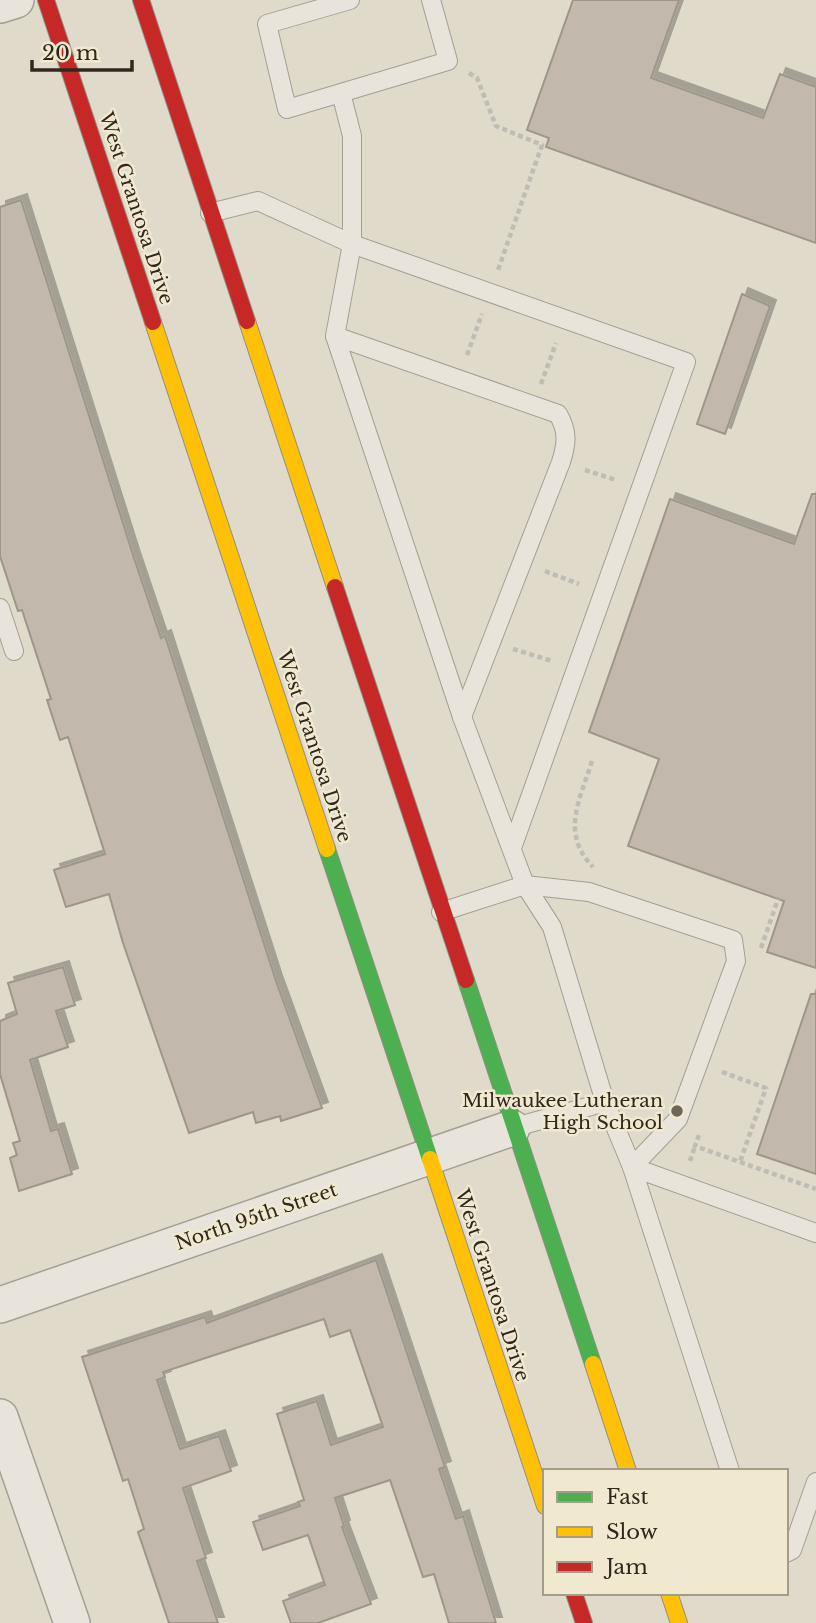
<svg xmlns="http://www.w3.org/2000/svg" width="816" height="1623" viewBox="0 0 816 1623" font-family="'Libre Baskerville',serif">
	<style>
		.building { fill: #c2b9ac; stroke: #9e968a; stroke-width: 2; filter: url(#shadow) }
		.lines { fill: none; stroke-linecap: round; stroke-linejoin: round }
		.lane-casing { stroke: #a49f94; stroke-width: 20 }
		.street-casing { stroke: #a49f94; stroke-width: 38 }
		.fast-casing { stroke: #938e84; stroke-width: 18 }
		.slow-casing { stroke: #938e84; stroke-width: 18 }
		.jam-casing { stroke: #938e84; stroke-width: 18 }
		.path { stroke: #c0bcb3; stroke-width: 4.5; stroke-dasharray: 5 3.5; stroke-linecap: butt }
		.lane { stroke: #e8e4db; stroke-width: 18 }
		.street { stroke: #e8e4db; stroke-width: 35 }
		.fast { stroke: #4caf50; stroke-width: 16 }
		.slow { stroke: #ffc107; stroke-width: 16 }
		.jam { stroke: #c62828; stroke-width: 16 }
		.poi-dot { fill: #6d665a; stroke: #f0e9d0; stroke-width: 2.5 }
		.labels { text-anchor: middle; stroke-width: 5; stroke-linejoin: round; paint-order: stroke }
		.street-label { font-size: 19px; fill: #30281e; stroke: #f0e9d0 }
		.poi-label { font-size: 19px; fill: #30281e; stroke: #f0e9d0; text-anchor: end }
	</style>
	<defs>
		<filter id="shadow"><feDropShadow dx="6" dy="-6" stdDeviation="0" flood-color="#0004"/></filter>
	</defs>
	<rect width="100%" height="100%" fill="#dfdaca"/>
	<!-- building -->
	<g class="building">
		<polygon points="573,0 679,0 651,78 763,118 780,74 816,87 816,243 546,147 549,138 527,130"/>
		<polygon points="21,200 133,555 161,638 165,636 276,981 322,1108 281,1121 280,1116 256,1123 253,1112 189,1133 123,943 109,894 66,907 54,870 105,854 68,737 60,740 47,700 51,699 22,610 18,611 0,556 0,207"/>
		<polygon points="742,294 770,306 725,434 697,424"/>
		<polygon points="812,494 816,494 816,968 767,952 784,901 628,846 659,759 589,732 670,499 794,544"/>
		<polygon points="63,967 75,1005 56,1011 68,1047 30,1060 51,1131 58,1129 72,1174 19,1191 10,1158 17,1155 13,1143 20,1141 0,1074 0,1021 17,1014 8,983"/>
		<polygon points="811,994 816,994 816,1174 757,1154"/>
		<polygon points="376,1260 445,1467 439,1469 456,1519 463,1516 496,1623 449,1623 434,1574 423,1577 390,1480 335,1498 344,1526 342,1527 371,1604 318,1623 291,1623 283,1601 325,1585 308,1535 263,1550 253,1522 300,1506 298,1502 304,1500 277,1414 317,1401 331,1445 383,1427 350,1330 330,1337 324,1319 163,1372 165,1377 157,1380 180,1449 219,1436 231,1471 183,1488 206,1558 197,1561 218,1623 169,1623 138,1532 144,1529 128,1479 123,1481 82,1357 205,1317 207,1323"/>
	</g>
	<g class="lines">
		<!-- lane casing -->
		<g class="lane-casing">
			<g id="lane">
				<polyline points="350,0 267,24 287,109 448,61 431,0"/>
				<polyline points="341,93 352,136 352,244 335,336 462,717 525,885 552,927 605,1102 632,1167 730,1471"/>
				<polyline points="210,213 258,201 352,244 686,362 512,848"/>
				<path d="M335,336L558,414C568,431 567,443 561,462L462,717"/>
				<polyline points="0,608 14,651"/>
				<polyline points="441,912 525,885 589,892 733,940 736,961 678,1119 632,1167"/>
				<polyline points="512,1128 605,1102"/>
				<polyline points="632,1167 816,1233"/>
				<polyline points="786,1553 792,1550 816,1482"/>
			</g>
		</g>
		<!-- street casing -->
		<g class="street-casing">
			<g id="street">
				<polyline points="0,5 16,0"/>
				<polyline points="0,1305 512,1128"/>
				<polyline points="0,1417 72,1623"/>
			</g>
		</g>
		<!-- fast casing -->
		<g class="fast-casing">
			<g id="fast">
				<polyline points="327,849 430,1159"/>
				<polyline points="466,980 593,1364"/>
			</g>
		</g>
		<!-- slow casing -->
		<g class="slow-casing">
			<g id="slow">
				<polyline points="247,321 335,587"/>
				<polyline points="153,322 327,849"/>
				<polyline points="430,1159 545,1506"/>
				<polyline points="593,1364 628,1471"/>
				<polyline points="669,1593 679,1623"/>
			</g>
		</g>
		<!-- jam casing -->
		<g class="jam-casing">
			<g id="jam">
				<polyline points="46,0 153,322"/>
				<polyline points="141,0 247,321"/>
				<polyline points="335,587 466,980"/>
				<polyline points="574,1593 584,1623"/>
			</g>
		</g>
		<!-- path -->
		<g class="path">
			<polyline points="469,73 477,78 496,126 542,145 498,270"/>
			<polyline points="467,355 482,314"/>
			<polyline points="541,384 556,343"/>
			<polyline points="585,470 616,480"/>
			<polyline points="545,571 579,584"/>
			<polyline points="513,649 552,661"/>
			<path d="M592,761C580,800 560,833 593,867"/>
			<polyline points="761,948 778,899"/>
			<polyline points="722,1072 766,1088 740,1162"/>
			<polyline points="699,1135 695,1146 816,1189"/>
			<polyline points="690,1161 695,1146"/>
		</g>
		<!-- lane -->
		<use href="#lane" class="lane"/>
		<!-- street -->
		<use href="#street" class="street"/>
		<!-- fast -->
		<use href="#fast" class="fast"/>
		<!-- slow -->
		<use href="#slow" class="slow"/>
		<!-- jam -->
		<use href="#jam" class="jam"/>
	</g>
	<!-- markers -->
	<circle class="poi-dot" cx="677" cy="1111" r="7"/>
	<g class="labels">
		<!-- street labels -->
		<g class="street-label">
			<text transform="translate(137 208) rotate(72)" y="7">West Grantosa Drive</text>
			<text transform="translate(315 746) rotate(72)" y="7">West Grantosa Drive</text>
			<text transform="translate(256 1216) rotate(-19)" y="7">North 95th Street</text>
			<text transform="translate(493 1285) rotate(72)" y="7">West Grantosa Drive</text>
		</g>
		<!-- poi labels -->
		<g class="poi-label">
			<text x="663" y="1107">Milwaukee Lutheran<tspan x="663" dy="22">High School</tspan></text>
		</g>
	</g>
	<!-- legend -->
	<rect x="543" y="1469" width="245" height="126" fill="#f0e9d0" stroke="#a39c89" stroke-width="2"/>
	<rect x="557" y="1492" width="35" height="10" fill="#4caf50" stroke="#a39c89" stroke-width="2"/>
	<text x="606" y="1504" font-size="21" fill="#30281e">Fast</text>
	<rect x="557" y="1527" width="35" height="10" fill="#ffc107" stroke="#a39c89" stroke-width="2"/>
	<text x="606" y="1539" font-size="21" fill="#30281e">Slow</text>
	<rect x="557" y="1562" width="35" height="10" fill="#c62828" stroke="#a39c89" stroke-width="2"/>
	<text x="606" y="1574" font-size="21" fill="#30281e">Jam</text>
	<!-- scale -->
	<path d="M32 60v10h100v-10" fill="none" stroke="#30281e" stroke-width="3.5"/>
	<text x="42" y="60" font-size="21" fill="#30281e" stroke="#f0e9d0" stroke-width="5" paint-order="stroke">20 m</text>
</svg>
